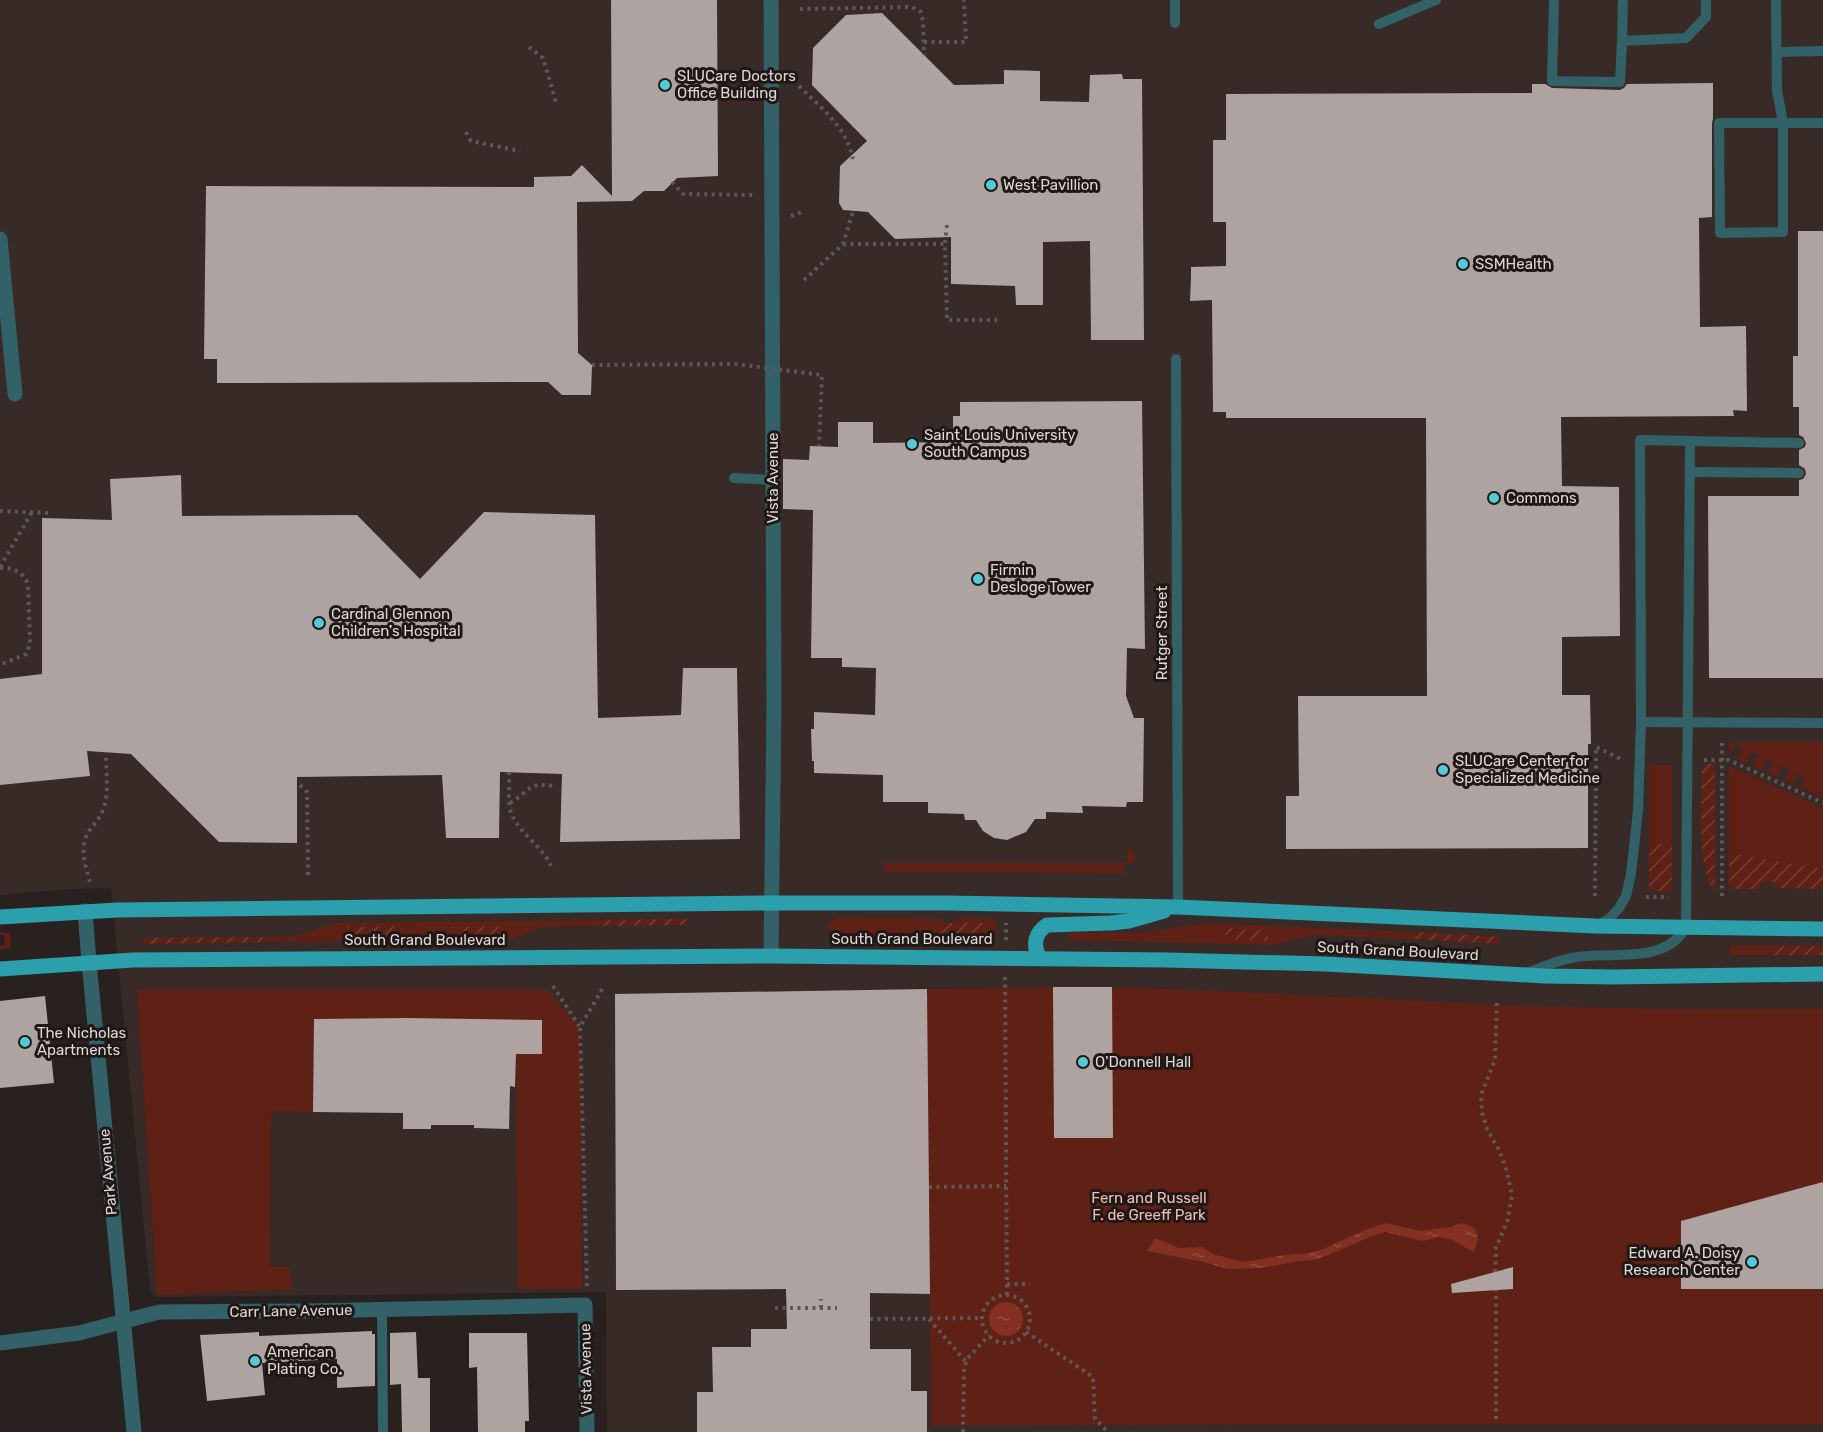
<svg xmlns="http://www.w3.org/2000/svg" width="1823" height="1432" viewBox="0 0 1823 1432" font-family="Rubik,sans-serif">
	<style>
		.built { fill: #372a27 }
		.green { fill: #5f2016; fill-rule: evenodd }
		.garden { fill: url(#garden-furrows) }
		.water { fill: url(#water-ripples) }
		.building { fill: #aea3a1 }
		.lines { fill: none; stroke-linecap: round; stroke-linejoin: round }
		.path { stroke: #5f5857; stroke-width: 4; stroke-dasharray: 3 4.5; stroke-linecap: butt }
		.service { stroke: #326267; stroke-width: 10 }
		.minor { stroke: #326267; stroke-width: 15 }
		.tertiary { stroke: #326267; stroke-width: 15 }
		.primary { stroke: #2b9fab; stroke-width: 15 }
		.path-bridge { stroke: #5f5857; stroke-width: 4; stroke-dasharray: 3 4.5; stroke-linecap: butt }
		.poi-dot { fill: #52cbd9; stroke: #201816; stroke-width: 2 }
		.labels { text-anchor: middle; stroke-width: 6; stroke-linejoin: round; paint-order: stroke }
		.poi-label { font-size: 15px; fill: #ddd7d6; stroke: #201816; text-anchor: start }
		.street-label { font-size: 15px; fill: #ddd7d6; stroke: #201816 }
		.park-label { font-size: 15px; fill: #f0beb4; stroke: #201816 }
	</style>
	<defs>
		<pattern id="garden-furrows" width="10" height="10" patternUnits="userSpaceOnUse" patternTransform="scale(1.5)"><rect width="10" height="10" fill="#5f2016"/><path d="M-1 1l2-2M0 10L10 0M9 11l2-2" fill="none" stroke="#764037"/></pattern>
		<pattern id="water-ripples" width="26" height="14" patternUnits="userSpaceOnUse" patternTransform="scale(1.5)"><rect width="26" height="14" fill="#833022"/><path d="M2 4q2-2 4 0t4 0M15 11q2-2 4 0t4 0" fill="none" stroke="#944d41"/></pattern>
	</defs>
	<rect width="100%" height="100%" fill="#292120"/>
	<!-- built -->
	<polygon class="built" points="0,0 1823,0 1823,1432 607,1432 606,1292 158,1297 154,1296 150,1289 111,888 71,889 0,895"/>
	<!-- green -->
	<g class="green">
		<polygon points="1731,742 1823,742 1823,798 1800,787 1805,776 1798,773 1793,784 1784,780 1789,769 1783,766 1777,777 1768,773 1773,761 1767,759 1761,770 1753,766 1758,755 1752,751 1746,763 1737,759 1742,747 1735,744 1729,755 1729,745"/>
		<rect x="1649" y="765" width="23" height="79"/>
		<polygon points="1729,766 1823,808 1823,869 1729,853"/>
		<polygon points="1127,847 1131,848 1132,852 1136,853 1134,863 1124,865 1124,873 884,872 884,863 1127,863"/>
		<polygon points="839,918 941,919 945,923 937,923 985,923 953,923 958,919 995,919 996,939 840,939 834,937 828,929 830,922"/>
		<path d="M598,920V926L542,927L517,937L497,941L271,942V937L301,935L336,923ZM395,926V936L347,937V927Z"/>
		<path d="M1207,923L1414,932V939L1315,935L1272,945L1069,940V933H1137ZM1226,929L1269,930L1268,940L1226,939Z"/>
		<polygon points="0,932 9,933 11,936 10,948 0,950 0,946 5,946 4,935 0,935"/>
		<polygon points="1730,945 1773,946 1773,955 1729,955"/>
		<path d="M1112,987C1242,991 1372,999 1502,1005C1609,1009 1716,1009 1823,1009V1424L931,1425L927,989Z"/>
		<polygon points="137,990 547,990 580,1027 582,1289 518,1289 516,1054 542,1054 542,1020 314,1019 313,1112 271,1111 270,1267 289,1267 293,1289 157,1295"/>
	</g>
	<!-- garden -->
	<g class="garden">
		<path d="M1710,764H1715V890H1713C1696,859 1702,804 1702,768Z"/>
		<rect x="1649" y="844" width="23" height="47"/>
		<polygon points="1729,853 1823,869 1823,889 1775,888 1774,882 1760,882 1760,889 1729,889"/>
		<polygon points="686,919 686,925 598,926 598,920"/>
		<polygon points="937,923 985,923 985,935 937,934"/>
		<polygon points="395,926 395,936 347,937 347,927"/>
		<polygon points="500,926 500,936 452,936 452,927"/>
		<polygon points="1226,928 1269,930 1268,941 1225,939"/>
		<polygon points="1414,932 1499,937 1499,944 1414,939"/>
		<polygon points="271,937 271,942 143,944 143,938"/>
		<rect x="1773" y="946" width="50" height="9"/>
	</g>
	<!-- water -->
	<g class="water">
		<polygon points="1386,1223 1420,1231 1451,1227 1462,1223 1475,1228 1478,1239 1474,1252 1450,1239 1438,1237 1424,1241 1385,1232 1370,1237 1319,1259 1293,1262 1262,1268 1228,1269 1204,1262 1147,1251 1155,1238 1179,1248 1202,1247 1213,1254 1242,1262 1292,1254 1303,1254 1321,1250 1365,1230"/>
		<circle cx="1006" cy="1319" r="17"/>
	</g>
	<!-- building -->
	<g class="building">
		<polygon points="611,0 717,0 718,176 677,178 664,191 644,191 632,201 577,202 578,353 592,365 591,395 562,395 548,382 217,383 217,359 204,359 206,186 534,187 534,177 571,176 582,165 612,196"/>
		<polygon points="882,13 954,85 1004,84 1004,70 1040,71 1040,101 1089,102 1090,75 1122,74 1123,79 1142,79 1144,340 1091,340 1090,241 1043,242 1043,305 1016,305 1015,286 951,284 951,237 895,239 868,212 843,210 839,203 840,166 867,141 812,85 813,48 846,15"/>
		<polygon points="1713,83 1713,118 1712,123 1712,217 1699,218 1700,327 1746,326 1747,411 1733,410 1734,416 1561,417 1562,486 1619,487 1620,636 1562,637 1562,695 1590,695 1591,744 1588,744 1588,848 1286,849 1286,796 1299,796 1298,696 1427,696 1426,418 1226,418 1226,412 1213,412 1212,300 1190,301 1191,277 1191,267 1226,266 1226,222 1213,222 1213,140 1226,140 1226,94 1532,93 1532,84 1545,84 1552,88 1620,90 1624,88 1627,84"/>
		<polygon points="1798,231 1823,231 1823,678 1709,678 1708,496 1799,496 1799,480 1803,479 1806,474 1805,469 1799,465 1799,450 1805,447 1806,443 1803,437 1799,435 1799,407 1793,407 1793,356 1798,356"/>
		<polygon points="1142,401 1145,649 1127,648 1126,696 1134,718 1144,718 1143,802 1127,802 1126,807 1082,806 1083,813 1046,812 1046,819 1035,819 1026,832 1007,840 994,838 983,831 976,820 965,820 964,814 928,813 928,802 883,802 883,775 814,773 814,761 812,761 811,729 814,729 814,712 875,715 876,668 842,667 842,658 811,658 813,510 783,509 783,459 809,460 810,446 838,447 838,422 873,422 873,443 953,442 953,416 960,416 960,402"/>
		<polygon points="181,475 182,516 357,515 420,579 484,512 595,515 598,718 681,715 683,668 737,668 740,839 560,842 562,774 500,772 499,838 446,838 442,775 297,777 297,843 219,842 131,754 87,751 90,776 0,785 0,679 42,674 42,518 112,520 110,479"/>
		<polygon points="1053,987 1112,987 1113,1138 1054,1138"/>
		<polygon points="927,989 930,1294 870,1293 870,1349 911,1349 911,1391 927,1391 927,1432 697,1432 697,1392 713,1392 712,1347 751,1347 751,1329 787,1329 786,1289 616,1290 615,994"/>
		<polygon points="45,996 54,1083 0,1088 0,1001"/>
		<polygon points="406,1018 542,1020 542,1054 516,1054 515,1087 510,1086 509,1129 474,1128 474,1125 431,1125 431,1129 403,1129 403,1113 313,1112 314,1019"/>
		<polygon points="1823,1182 1823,1289 1681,1289 1681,1221"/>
		<polygon points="1513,1267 1513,1289 1452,1293 1451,1284"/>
		<polygon points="372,1331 372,1334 375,1334 375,1386 337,1388 337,1359 262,1363 265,1395 207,1401 200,1335 259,1332 259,1336"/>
		<polygon points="416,1332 418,1378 430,1378 430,1432 402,1432 401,1384 390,1385 390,1333"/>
		<polygon points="469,1333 527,1333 529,1421 525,1421 525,1432 478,1432 477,1367 469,1368"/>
	</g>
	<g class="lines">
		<!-- path -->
		<g class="path">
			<polyline points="800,9 912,7 921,12 923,21 924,55"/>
			<polyline points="924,42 966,42 964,0"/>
			<polyline points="529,47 543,58 556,102"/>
			<path d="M799,86C822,109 846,126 853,159"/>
			<polyline points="466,132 471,141 520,151"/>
			<polyline points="672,182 683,194 753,195"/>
			<polyline points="791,216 802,212"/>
			<polyline points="947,225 945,244 947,320 997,320"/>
			<polyline points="843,244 945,244"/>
			<polyline points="804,280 843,244 853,211"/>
			<polyline points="0,511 50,513"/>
			<polyline points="0,567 32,512"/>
			<path d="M0,568C13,567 23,572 28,584L30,644L26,654L0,665"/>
			<polyline points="1704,760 1729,760 1823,803"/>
			<path d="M509,772C510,785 507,804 512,815C521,836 545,847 552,869"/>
			<polyline points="300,785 307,792 308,879"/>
			<path d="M510,803C530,792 527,780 556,787"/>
			<path d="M90,882C85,865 79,847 89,831C95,823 101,817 104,807C109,792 106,771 106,755"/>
			<polyline points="1595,896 1596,747 1623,760"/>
			<polyline points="1722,896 1722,739"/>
			<polyline points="1646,897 1669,897"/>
			<polyline points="1006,940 1006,923"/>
			<polyline points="1005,977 1007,1295"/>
			<polyline points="553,986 580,1027"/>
			<polyline points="929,1187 1006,1186"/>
			<polyline points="1495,1272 1496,1247 1507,1223 1512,1196 1507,1171 1499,1150 1487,1129 1482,1112 1481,1095 1495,1060 1497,1001"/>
			<polyline points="1007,1284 1030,1284"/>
			<polyline points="587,1286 580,1027 604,986"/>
			<circle cx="1006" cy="1319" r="24"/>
			<polyline points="775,1308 837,1308"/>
			<polyline points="821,1308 821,1299"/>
			<polyline points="870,1319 982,1318"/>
			<polyline points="929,1319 966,1362"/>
			<polyline points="1026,1332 1093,1377 1095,1419 1108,1432"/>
			<polyline points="1496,1419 1496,1290"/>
			<polyline points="963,1432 964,1367 969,1357 989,1335"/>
		</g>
		<!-- service -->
		<g class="service">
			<polyline points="1175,0 1175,23"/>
			<polyline points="1554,0 1552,81 1620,82 1622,41 1686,38 1706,17 1706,0"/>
			<polyline points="1776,0 1777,90 1783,123 1823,123"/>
			<polyline points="1379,24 1436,0"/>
			<polyline points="1622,41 1623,0"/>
			<polyline points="1777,52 1823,51"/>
			<polygon points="1719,123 1783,123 1783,232 1720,233"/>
			<polyline points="1176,359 1178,907"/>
			<polyline points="1690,472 1799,473"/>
			<polyline points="734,478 773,480"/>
			<polyline points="1641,722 1823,723"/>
			<polyline points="1598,925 1609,919 1619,908 1626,896 1631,874 1638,811 1641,722 1640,440 1799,443"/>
			<path d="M1528,973C1547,965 1566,957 1587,956C1620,953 1667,962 1686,927L1690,441"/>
			<polyline points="382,1310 383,1432"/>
		</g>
		<!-- minor -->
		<g class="minor">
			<polyline points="771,0 774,705 771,956"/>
			<polyline points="0,239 15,394"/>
			<polyline points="89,962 134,1432"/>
			<polyline points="0,1343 79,1333 159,1312 309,1311 585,1305 587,1432"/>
		</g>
		<!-- tertiary -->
		<polyline class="tertiary" points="85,911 89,962"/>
		<!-- primary -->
		<g class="primary">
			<polyline points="0,917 117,910 772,903 948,903 1178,907 1595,926 1823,929"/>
			<path d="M1040,958C1032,945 1035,933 1047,925L1111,923L1129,921L1164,911"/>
			<polyline points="0,969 133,960 771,956 1168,960 1325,964 1545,976 1614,977 1823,974"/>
		</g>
		<!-- path-bridge -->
		<polyline class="path-bridge" points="592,365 735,364 822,375 819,446"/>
	</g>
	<!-- markers -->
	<g class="poi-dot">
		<circle cx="665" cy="85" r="6"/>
		<circle cx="991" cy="185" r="6"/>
		<circle cx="1463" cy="264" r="6"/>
		<circle cx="912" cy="444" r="6"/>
		<circle cx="1494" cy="498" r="6"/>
		<circle cx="978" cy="579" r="6"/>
		<circle cx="319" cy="623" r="6"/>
		<circle cx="1443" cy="770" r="6"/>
		<circle cx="25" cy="1042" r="6"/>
		<circle cx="1083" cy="1062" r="6"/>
		<circle cx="1752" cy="1262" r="6"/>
		<circle cx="255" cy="1361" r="6"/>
	</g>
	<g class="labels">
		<!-- poi labels -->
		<g class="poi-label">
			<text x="677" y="81">SLUCare Doctors<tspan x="677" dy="17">Office Building</tspan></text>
			<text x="1003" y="190">West Pavillion</text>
			<text x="1475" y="269">SSMHealth</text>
			<text x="924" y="440">Saint Louis University<tspan x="924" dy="17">South Campus</tspan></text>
			<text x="1506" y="503">Commons</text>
			<text x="990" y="575">Firmin<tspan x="990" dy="17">Desloge Tower</tspan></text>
			<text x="331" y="619">Cardinal Glennon<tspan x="331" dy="17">Children's Hospital</tspan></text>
			<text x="1455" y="766">SLUCare Center for<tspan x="1455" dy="17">Specialized Medicine</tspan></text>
			<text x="37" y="1038">The Nicholas<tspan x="37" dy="17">Apartments</tspan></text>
			<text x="1095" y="1067">O'Donnell Hall</text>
			<text x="1740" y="1258" text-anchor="end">Edward A. Doisy<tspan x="1740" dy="17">Research Center</tspan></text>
			<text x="267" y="1357">American<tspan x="267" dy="17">Plating Co.</tspan></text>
		</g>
		<!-- street labels -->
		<g class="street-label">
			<text transform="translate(773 478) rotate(-90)" y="5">Vista Avenue</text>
			<text transform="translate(1162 633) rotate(-90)" y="5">Rutger Street</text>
			<text x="912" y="944">South Grand Boulevard</text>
			<text x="425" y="945">South Grand Boulevard</text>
			<text transform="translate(1398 951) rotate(3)" y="5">South Grand Boulevard</text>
			<text transform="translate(108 1172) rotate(-95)" y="5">Park Avenue</text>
			<text transform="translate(291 1311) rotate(-1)" y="5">Carr Lane Avenue</text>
			<text transform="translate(586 1369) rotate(-91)" y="5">Vista Avenue</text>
		</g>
		<!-- park labels -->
		<g class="park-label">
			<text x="1149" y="1203">Fern and Russell<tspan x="1149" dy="17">F. de Greeff Park</tspan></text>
		</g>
	</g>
</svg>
